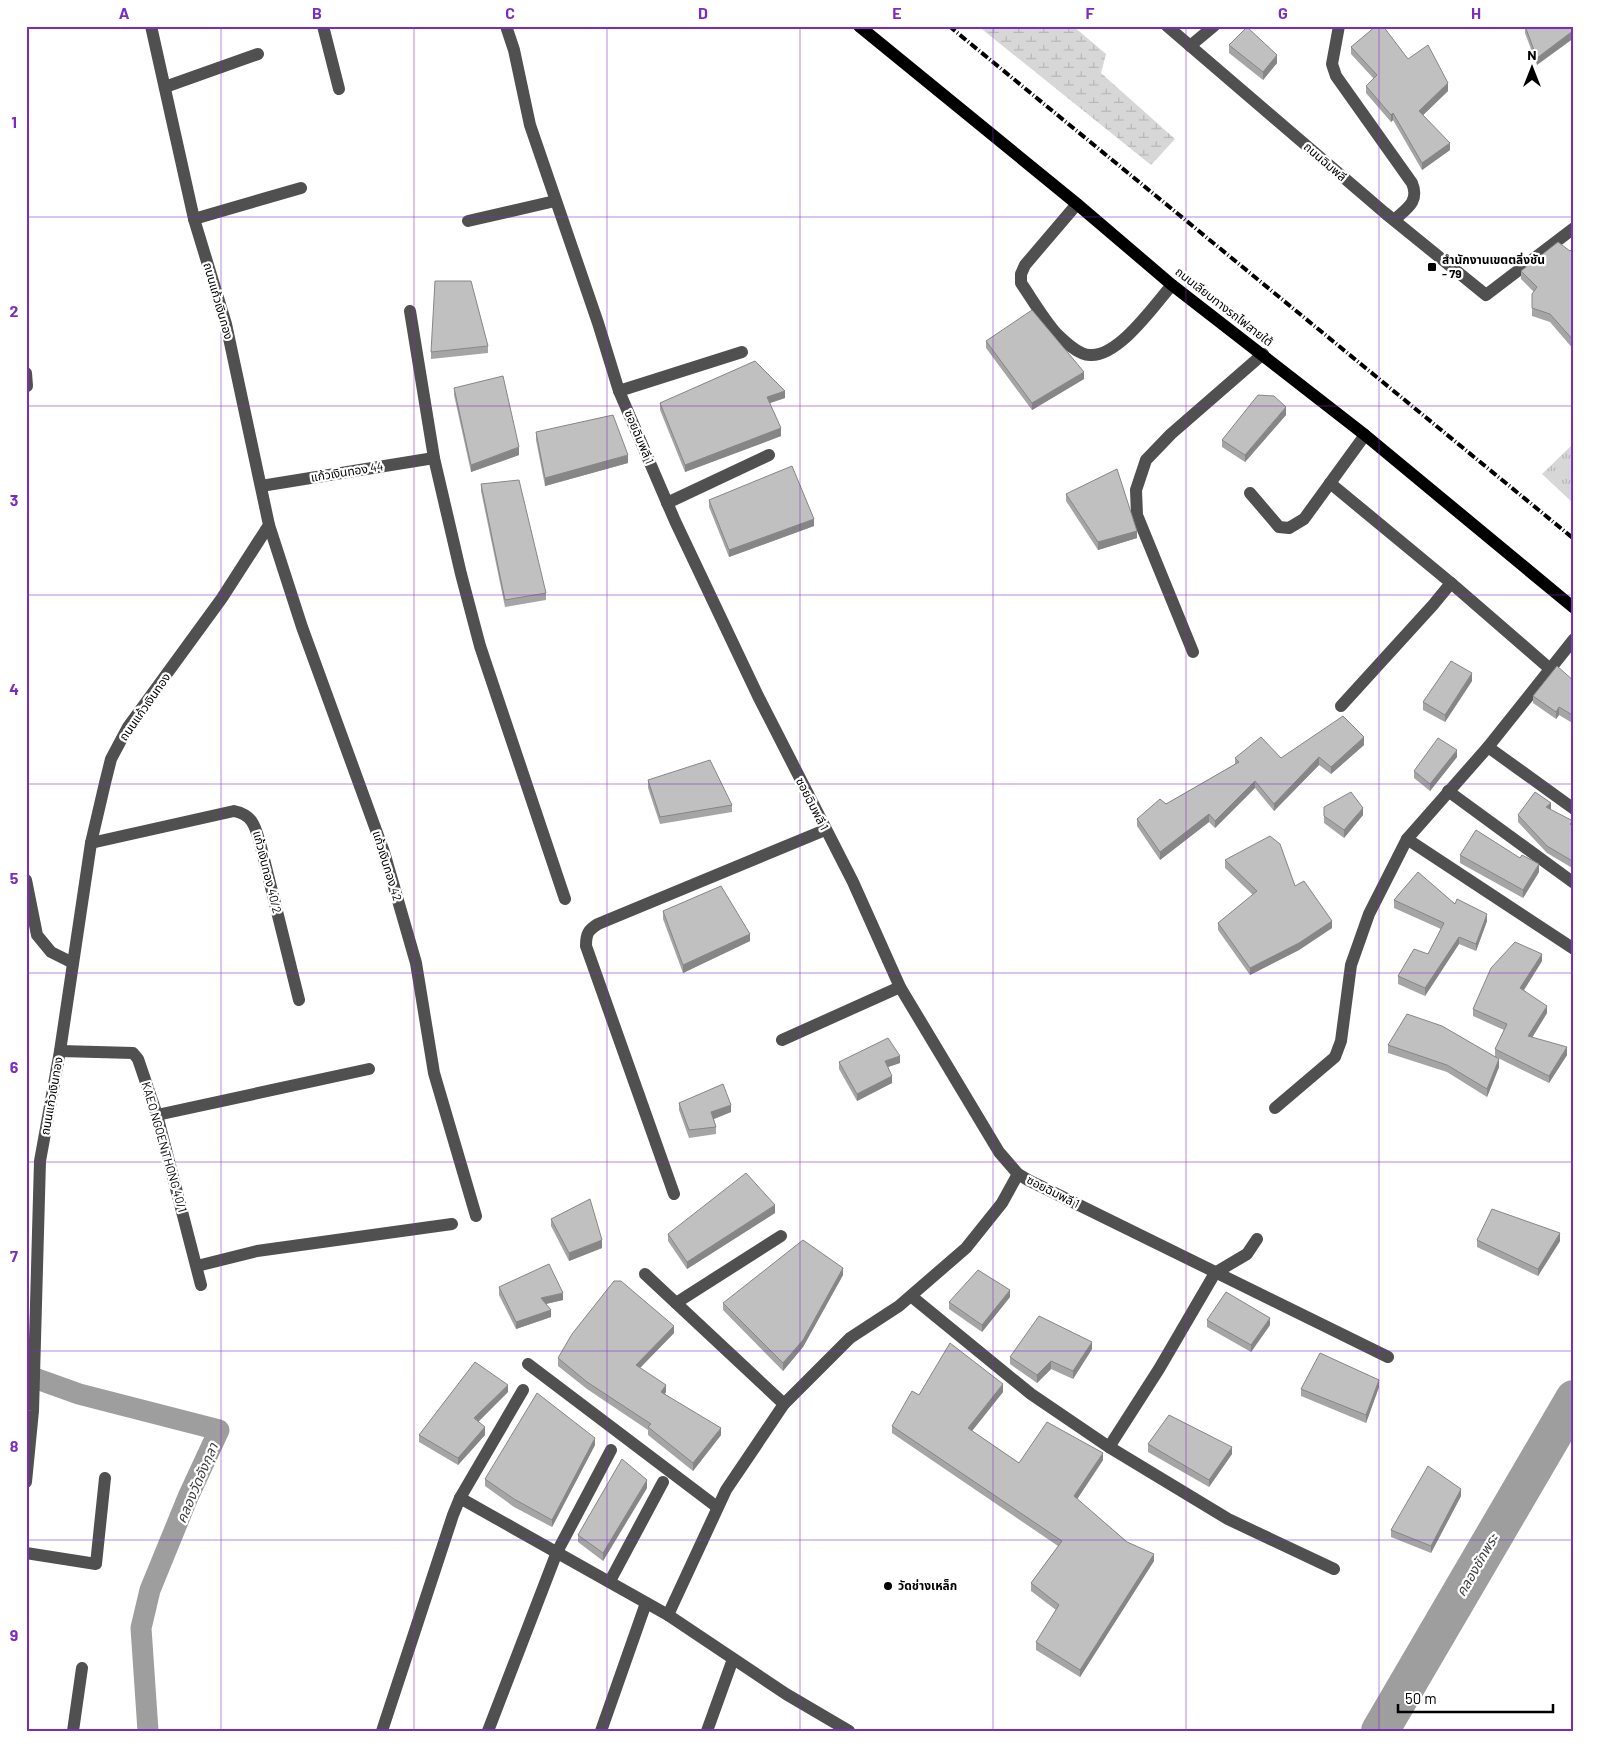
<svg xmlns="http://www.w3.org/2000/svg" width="1600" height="1757" viewBox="0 0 1600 1757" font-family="Barlow,'Noto Sans Thai',sans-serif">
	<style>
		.grass { fill: url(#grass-tufts) }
		.wetland { fill: url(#wetland-marsh) }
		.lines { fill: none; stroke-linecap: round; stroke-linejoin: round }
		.canal { stroke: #9e9e9e; stroke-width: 21 }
		.river { stroke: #9e9e9e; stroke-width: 38 }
		.minor { stroke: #505050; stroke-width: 12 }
		.major { stroke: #000; stroke-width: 12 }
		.rail { stroke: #000; stroke-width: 4; stroke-dasharray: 8 2.5 1 2.5; stroke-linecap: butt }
		.wall { fill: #a5a5a5 }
		.shaded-wall { fill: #868686 }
		.building { fill: #c0c0c0; stroke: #868686 }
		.grid { fill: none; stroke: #7b2cbf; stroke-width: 1; stroke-opacity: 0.55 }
		.poi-dot { fill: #000; stroke: #fff; stroke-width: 2 }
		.labels { text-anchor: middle; stroke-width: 4.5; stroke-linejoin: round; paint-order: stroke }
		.street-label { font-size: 12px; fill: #000; stroke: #fff }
		.poi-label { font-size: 12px; font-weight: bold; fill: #000; stroke: #fff; text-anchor: start }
		.water-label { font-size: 14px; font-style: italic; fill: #3f3f3f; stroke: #fff }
		.neatline { fill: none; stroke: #7b2cbf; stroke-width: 2 }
		.grid-label { font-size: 16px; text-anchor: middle; font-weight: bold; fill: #7b2cbf }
	</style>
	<defs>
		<pattern id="grass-tufts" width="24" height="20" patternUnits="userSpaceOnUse" patternTransform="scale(1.25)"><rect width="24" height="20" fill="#d7d7d7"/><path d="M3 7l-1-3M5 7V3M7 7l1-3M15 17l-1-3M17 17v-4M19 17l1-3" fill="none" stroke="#b7b7b7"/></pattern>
		<pattern id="wetland-marsh" width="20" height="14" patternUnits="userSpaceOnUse" patternTransform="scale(1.25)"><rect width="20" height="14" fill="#d7d7d7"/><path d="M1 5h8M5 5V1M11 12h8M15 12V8" fill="none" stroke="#b7b7b7"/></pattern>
	</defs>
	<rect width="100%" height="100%" fill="#fff"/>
	<!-- grass -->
	<polygon class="grass" points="1574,443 1574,504 1542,474"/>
	<!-- wetland -->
	<polygon class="wetland" points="978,26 1073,26 1106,54 1101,73 1175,139 1151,165"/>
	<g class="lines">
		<!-- canal -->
		<polyline class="canal" points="26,1375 79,1394 219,1430 188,1497 150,1590 141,1628 148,1731"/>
		<!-- river -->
		<polyline class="river" points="1380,1731 1574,1399"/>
		<!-- minor -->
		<g class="minor">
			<polyline points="323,26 339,89"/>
			<polyline points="506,26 514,50 530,125 598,323 619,391 675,521 758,696 853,882 900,987 999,1152 1018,1174 1028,1180 1388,1357"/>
			<polyline points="1167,26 1385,213 1486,295 1574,228"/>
			<path d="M1339,26L1332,64L1336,76L1412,183C1420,202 1406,209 1394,220"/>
			<polyline points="1190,46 1214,26"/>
			<polyline points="165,87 258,54"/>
			<path d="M1077,204L1025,265L1021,274V283C1032,299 1043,318 1056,333C1064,341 1078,355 1090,355C1119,357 1155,304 1172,285"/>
			<polyline points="194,219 301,188"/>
			<polyline points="468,221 555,201"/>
			<polyline points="410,311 434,458 461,574 480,646 565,899"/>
			<polyline points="26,373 27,386"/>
			<polyline points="619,391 742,352"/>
			<polyline points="1330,483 1451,583 1433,605 1341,706"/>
			<polyline points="261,486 434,458"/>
			<polyline points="1250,493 1279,527 1289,528 1304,519 1365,435"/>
			<polyline points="667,503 769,455"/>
			<polyline points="269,525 302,627 384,852 416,963 434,1073 476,1216"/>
			<polyline points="1451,583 1549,668"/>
			<polyline points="1193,652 1137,515 1136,490 1146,460 1171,434 1263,354"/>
			<polyline points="1488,747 1574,809"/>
			<polyline points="1448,791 1574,883"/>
			<polyline points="1407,839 1574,949"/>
			<path d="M91,843L234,811C253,815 255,826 260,843L299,1000"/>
			<polyline points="26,880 37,935 51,952 73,963"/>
			<polyline points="782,1040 900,987"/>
			<polyline points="60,1051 133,1053 138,1059 157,1115 201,1285"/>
			<polyline points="1275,1108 1335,1057 1341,1041 1351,965 1369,914 1407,839 1488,747 1574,639"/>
			<polyline points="157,1115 369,1069"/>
			<path d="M674,1194L586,946C586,934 588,930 598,924L825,830"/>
			<polyline points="197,1266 257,1251 452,1224"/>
			<polyline points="645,1274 784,1404"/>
			<polyline points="911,1296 1031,1394 1109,1447 1228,1519 1334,1569"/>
			<polyline points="676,1303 781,1236"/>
			<polyline points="528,1364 717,1507"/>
			<polyline points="1109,1447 1159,1369 1215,1273 1247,1254 1257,1239"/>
			<polyline points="26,1482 33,1411 40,1161 60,1051 91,843 105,783 111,759 128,727 222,598 269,525 226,324 194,219 151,26"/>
			<polyline points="460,1498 668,1615 786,1694 849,1731"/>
			<polyline points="26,1553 96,1564 105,1478"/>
			<polyline points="610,1581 663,1482"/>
			<polyline points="668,1615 726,1490 784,1404 850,1338 899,1306 966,1248 1002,1203 1018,1174"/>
			<polyline points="73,1731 82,1668"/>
			<polyline points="382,1731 453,1515 460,1498 523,1390"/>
			<polyline points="488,1731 557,1552 611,1450"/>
			<polyline points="601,1731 646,1603"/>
			<polyline points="707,1731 733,1659"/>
		</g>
		<!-- major -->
		<polyline class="major" points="859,26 1077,204 1172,285 1365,435 1574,608"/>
		<!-- rail -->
		<polyline class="rail" points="949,26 1574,539"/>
	</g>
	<!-- wall -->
	<g class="wall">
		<polygon points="1525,26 1574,26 1537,65 1525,33"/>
		<polygon points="1229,45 1277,63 1263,80 1229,53"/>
		<polygon points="1351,47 1408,59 1448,91 1423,115 1450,150 1422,170 1393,120 1391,122 1366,93 1366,86 1374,79 1351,54"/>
		<polygon points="1574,248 1574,350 1550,322 1532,316 1532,294 1534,292 1521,279 1521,271 1570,251"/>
		<polygon points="986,341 1084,379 1032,410 986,348"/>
		<polygon points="488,346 488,353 431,359 431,352"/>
		<polygon points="454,388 519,455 471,472 454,395"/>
		<polygon points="785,398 770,403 781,436 685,472 660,410 660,403"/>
		<polygon points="1286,415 1245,462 1222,447 1222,440"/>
		<polygon points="536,432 628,463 545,486 536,440"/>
		<polygon points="481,484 546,593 546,600 505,607 481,491"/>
		<polygon points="1066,494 1137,538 1098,550 1066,501"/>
		<polygon points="709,500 814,526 729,557 709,507"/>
		<polygon points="1472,681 1445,722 1423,710 1423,702"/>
		<polygon points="1574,681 1574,724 1559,715 1556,719 1533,703 1533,696"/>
		<polygon points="1364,745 1331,774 1319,765 1274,811 1255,788 1215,828 1209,822 1160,860 1137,826 1137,819 1166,804 1235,764 1235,758 1281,758"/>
		<polygon points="1457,757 1430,791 1414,778 1414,771"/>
		<polygon points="648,780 732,805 732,812 660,824 648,788"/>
		<polygon points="1324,807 1363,815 1344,838 1324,823"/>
		<polygon points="1551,810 1574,827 1574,869 1547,853 1518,822 1518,815"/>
		<polygon points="1460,855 1520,858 1539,872 1523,898 1460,863"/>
		<polygon points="1225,860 1295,886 1332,928 1299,950 1250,975 1218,930 1218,923 1253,895 1225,868"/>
		<polygon points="1394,900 1455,904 1487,921 1476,951 1459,944 1425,996 1398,984 1398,976 1428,954 1441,929 1394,908"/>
		<polygon points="663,911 750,941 683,973 663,919"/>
		<polygon points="1542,961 1524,990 1547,1013 1532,1038 1567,1055 1549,1083 1496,1057 1499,1067 1487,1097 1447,1072 1388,1053 1388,1045 1495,1057 1495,1049 1504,1030 1473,1016 1473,1009"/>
		<polygon points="839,1062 900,1063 888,1067 892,1083 857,1101 839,1069"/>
		<polygon points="679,1103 731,1112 714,1119 716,1127 716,1134 689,1138 679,1110"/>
		<polygon points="775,1213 687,1269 668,1241 668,1234"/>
		<polygon points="551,1219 602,1248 569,1261 551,1226"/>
		<polygon points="1477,1240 1560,1241 1538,1276 1477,1247"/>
		<polygon points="843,1275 803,1347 783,1371 723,1310 723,1303"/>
		<polygon points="499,1287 563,1300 546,1304 551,1317 516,1329 499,1295"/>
		<polygon points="1010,1297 982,1332 949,1309 949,1302"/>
		<polygon points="1207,1320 1270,1325 1251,1352 1207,1327"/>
		<polygon points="674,1333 640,1368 666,1392 665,1394 721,1435 693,1471 648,1435 648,1430 587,1389 558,1366 558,1358"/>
		<polygon points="1092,1349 1073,1379 1051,1369 1037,1383 1010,1364 1010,1357"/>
		<polygon points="1379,1387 1366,1423 1301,1396 1301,1389"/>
		<polygon points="508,1392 478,1422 485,1435 458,1465 419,1442 419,1435"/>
		<polygon points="1003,1392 972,1431 1019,1463 1103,1460 1077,1499 1127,1542 1154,1561 1080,1677 1036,1650 1036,1642 1056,1610 1031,1591 1031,1583 1058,1546 892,1433 892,1426 919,1395"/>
		<polygon points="1148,1444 1232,1454 1209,1487 1148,1452"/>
		<polygon points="595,1445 552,1527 514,1507 485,1486 485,1479"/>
		<polygon points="647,1488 603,1561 578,1542 578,1535"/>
		<polygon points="1574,1492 1574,1502 1573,1502 1573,1494"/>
		<polygon points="1461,1496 1431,1553 1391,1537 1391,1530"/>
	</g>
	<!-- shaded-wall -->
	<g class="shaded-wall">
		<polygon points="1574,30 1574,38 1537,65 1537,58"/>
		<polygon points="1277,55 1277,63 1263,80 1263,72"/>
		<polygon points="1448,83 1448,91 1419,119 1419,111"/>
		<polygon points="1393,113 1393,120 1391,122 1391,115"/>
		<polygon points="1450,143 1450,150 1422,170 1422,163"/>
		<polygon points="1084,372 1084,379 1032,410 1032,403"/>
		<polygon points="785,391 785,398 767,404 767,397"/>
		<polygon points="1286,407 1286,415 1245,462 1245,455"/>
		<polygon points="781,428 781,436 685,472 685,465"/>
		<polygon points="519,447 519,455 471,472 471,465"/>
		<polygon points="628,455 628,463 545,486 545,478"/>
		<polygon points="814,519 814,526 729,557 729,550"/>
		<polygon points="1137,531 1137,538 1098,550 1098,542"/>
		<polygon points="1472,673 1472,681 1445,722 1445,715"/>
		<polygon points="1559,707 1559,715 1556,719 1556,712"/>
		<polygon points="1364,737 1364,745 1331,774 1331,767"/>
		<polygon points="1457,750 1457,757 1430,791 1430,784"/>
		<polygon points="1319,757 1319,765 1274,811 1274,804"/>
		<polygon points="1255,781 1255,788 1215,828 1215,821"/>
		<polygon points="1551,803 1551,810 1546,807"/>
		<polygon points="1363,808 1363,815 1344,838 1344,830"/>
		<polygon points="1209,814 1209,822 1160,860 1160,852"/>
		<polygon points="1539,864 1539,872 1523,898 1523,890"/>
		<polygon points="1487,914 1487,921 1476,951 1476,944"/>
		<polygon points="1332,921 1332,928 1299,950 1250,975 1250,968"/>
		<polygon points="750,934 750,941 683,973 683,965"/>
		<polygon points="1459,937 1459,944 1425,996 1425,988"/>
		<polygon points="1542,954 1542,961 1520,996 1520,988"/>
		<polygon points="1547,1006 1547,1013 1528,1044 1528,1036"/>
		<polygon points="1567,1047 1567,1055 1549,1083 1549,1076"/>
		<polygon points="900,1056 900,1063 885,1068 885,1061"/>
		<polygon points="1499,1059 1499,1067 1487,1097 1487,1089"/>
		<polygon points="892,1076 892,1083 857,1101 857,1094"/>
		<polygon points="731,1105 731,1112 711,1120 711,1112"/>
		<polygon points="775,1205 775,1213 687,1269 687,1262"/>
		<polygon points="1560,1233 1560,1241 1538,1276 1538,1269"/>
		<polygon points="602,1240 602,1248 569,1261 569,1253"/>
		<polygon points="843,1268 843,1275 803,1347 783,1371 783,1363"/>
		<polygon points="1010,1290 1010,1297 982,1332 982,1325"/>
		<polygon points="563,1293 563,1300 541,1305 541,1298"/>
		<polygon points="551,1310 551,1317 516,1329 516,1322"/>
		<polygon points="1270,1318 1270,1325 1251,1352 1251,1345"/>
		<polygon points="674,1326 674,1333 636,1372 636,1365"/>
		<polygon points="1092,1342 1092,1349 1073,1379 1073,1371"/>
		<polygon points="1051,1361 1051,1369 1037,1383 1037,1375"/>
		<polygon points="1379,1380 1379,1387 1366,1423 1366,1415"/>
		<polygon points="1003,1384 1003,1392 968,1436 968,1428"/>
		<polygon points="508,1385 508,1392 474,1426 474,1418"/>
		<polygon points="666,1385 666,1392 661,1399 661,1392"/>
		<polygon points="485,1427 485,1435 458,1465 458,1458"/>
		<polygon points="721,1428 721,1435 693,1471 693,1463"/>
		<polygon points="595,1438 595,1445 552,1527 552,1520"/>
		<polygon points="1232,1447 1232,1454 1209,1487 1209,1480"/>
		<polygon points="1103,1453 1103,1460 1074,1504 1074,1496"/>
		<polygon points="647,1480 647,1488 603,1561 603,1553"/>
		<polygon points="1461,1489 1461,1496 1431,1553 1431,1546"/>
		<polygon points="1154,1554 1154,1561 1080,1677 1080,1670"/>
	</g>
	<!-- building -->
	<g class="building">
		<polygon points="1376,26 1383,26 1408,59 1428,45 1448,83 1419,111 1450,143 1422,163 1393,113 1391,115 1366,86 1377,75 1351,47"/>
		<polygon points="1525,26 1574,26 1574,30 1537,58"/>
		<polygon points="1247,27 1277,55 1263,72 1229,45"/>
		<polygon points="1558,242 1570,251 1574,248 1574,341 1550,314 1532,308 1532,294 1537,287 1521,271"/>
		<polygon points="435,281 471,281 488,346 431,352"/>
		<polygon points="1032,310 1084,372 1032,403 986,341"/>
		<polygon points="755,361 785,391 767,397 781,428 685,465 660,403"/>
		<polygon points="503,376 519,447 471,465 454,388"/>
		<polygon points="1258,395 1274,396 1286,407 1245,455 1222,440"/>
		<polygon points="613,415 628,455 545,478 536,432"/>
		<polygon points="792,466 814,519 729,550 709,500"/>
		<polygon points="1117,469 1137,531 1098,542 1066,494"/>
		<polygon points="519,480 546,593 505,600 481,484"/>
		<polygon points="1451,661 1472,673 1445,715 1423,702"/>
		<polygon points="1557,666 1574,681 1574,716 1559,707 1556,712 1533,696"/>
		<polygon points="1343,716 1364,737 1331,767 1319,757 1274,804 1255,781 1215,821 1209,814 1160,852 1137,819 1160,799 1166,804 1239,762 1235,758 1261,737 1281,758"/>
		<polygon points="1438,738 1457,750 1430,784 1414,771"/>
		<polygon points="710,760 732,805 660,817 648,780"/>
		<polygon points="1351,792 1363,808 1344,830 1324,816 1324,807"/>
		<polygon points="1535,792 1551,803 1546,807 1573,821 1570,824 1574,827 1574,862 1547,846 1518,815"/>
		<polygon points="1476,830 1520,858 1522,855 1539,864 1523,890 1460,855"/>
		<polygon points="1270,836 1280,844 1295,886 1304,881 1332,921 1299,943 1250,968 1218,923 1257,891 1225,860"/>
		<polygon points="1418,872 1455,904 1457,899 1487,914 1476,944 1459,937 1425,988 1398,976 1414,949 1428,954 1444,923 1394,900"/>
		<polygon points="721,886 750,934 683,965 663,911"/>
		<polygon points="1515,942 1542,954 1520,988 1547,1006 1528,1036 1567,1047 1549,1076 1495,1049 1507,1024 1473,1009 1491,968"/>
		<polygon points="1407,1014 1442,1026 1499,1059 1487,1089 1447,1065 1388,1045"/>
		<polygon points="888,1038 900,1056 885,1061 892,1076 857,1094 839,1062"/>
		<polygon points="723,1084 731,1105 711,1112 716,1127 689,1130 679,1103"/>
		<polygon points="746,1173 775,1205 687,1262 668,1234"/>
		<polygon points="590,1199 602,1240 569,1253 551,1219"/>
		<polygon points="1492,1209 1560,1233 1538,1269 1477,1240"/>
		<polygon points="803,1240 843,1268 803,1340 783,1363 723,1303"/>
		<polygon points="549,1264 563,1293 541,1298 551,1310 516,1322 499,1287"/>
		<polygon points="978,1270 1010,1290 982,1325 949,1302"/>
		<polygon points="614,1281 621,1281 674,1326 636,1365 666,1385 661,1392 721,1428 693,1463 648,1427 651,1424 587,1382 558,1358 572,1334"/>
		<polygon points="1226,1292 1270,1318 1251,1345 1207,1320"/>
		<polygon points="1039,1316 1092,1342 1073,1371 1051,1361 1037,1375 1010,1357"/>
		<polygon points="950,1343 1003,1384 968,1428 1019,1463 1047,1422 1103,1453 1074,1496 1127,1542 1154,1554 1080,1670 1036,1642 1059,1605 1031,1583 1062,1541 892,1426 912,1391 919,1395"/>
		<polygon points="1320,1353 1379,1380 1366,1415 1301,1389"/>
		<polygon points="475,1362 508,1385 474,1418 485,1427 458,1458 419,1435"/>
		<polygon points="537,1393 595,1438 552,1520 514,1499 485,1479"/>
		<polygon points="1169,1415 1232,1447 1209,1480 1148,1444"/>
		<polygon points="622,1459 647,1480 603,1553 578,1535"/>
		<polygon points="1428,1466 1461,1489 1431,1546 1391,1530"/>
	</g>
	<!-- grid -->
	<path class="grid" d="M221,26V1731M414,26V1731M607,26V1731M800,26V1731M993,26V1731M1186,26V1731M1379,26V1731M26,217H1574M26,406H1574M26,595H1574M26,784H1574M26,973H1574M26,1162H1574M26,1351H1574M26,1540H1574"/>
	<!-- markers -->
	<g class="poi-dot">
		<rect x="1427" y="262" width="10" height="10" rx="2.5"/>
		<circle cx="888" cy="1586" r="5"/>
	</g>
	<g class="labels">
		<!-- street labels -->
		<g class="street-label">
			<text transform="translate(1325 162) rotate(41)" y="4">ถนนฉิมพลี</text>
			<text transform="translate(218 301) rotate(74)" y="4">ถนนแก้วเงินทอง</text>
			<text transform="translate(1224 307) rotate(38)" y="4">ถนนเลียบทางรถไฟสายใต้</text>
			<text transform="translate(639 437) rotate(67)" y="4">ซอยฉิมพลี 1</text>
			<text transform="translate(347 472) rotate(-9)" y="4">แก้วเงินทอง 44</text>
			<text transform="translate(145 707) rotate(-55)" y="4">ถนนแก้วเงินทอง</text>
			<text transform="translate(812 804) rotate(63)" y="4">ซอยฉิมพลี 1</text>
			<text transform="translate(387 866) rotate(73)" y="4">แก้วเงินทอง 42</text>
			<text transform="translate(267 872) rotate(76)" y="4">แก้วเงินทอง 40/2</text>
			<text transform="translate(52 1096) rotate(-80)" y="4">ถนนแก้วเงินทอง</text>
			<text transform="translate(164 1147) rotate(74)" y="4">KAEO NGOEN THONG 40/1</text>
			<text transform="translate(1053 1192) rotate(27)" y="4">ซอยฉิมพลี 1</text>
		</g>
		<!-- poi labels -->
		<g class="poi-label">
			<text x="1442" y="264">สำนักงานเขตตลิ่งชัน<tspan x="1442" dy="14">- 79</tspan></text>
			<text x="898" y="1590">วัดช่างเหล็ก</text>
		</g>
		<!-- water labels -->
		<g class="water-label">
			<text transform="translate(197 1483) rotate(-67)" y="5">คลองวัดอังกุลา</text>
			<text transform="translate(1477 1565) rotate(-60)" y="5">คลองชักพระ</text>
		</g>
	</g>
	<!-- border -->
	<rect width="1600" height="1757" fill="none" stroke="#ffffff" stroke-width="55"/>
	<!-- north arrow -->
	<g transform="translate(1532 68)" stroke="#ffffff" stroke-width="4" paint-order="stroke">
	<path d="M0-4L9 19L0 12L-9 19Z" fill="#000000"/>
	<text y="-8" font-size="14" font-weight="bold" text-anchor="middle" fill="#000000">N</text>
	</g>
	<!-- scale -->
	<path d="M1398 1704v8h155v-8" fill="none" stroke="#000000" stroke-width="2.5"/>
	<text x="1405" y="1704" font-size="15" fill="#000000" stroke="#ffffff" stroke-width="4" paint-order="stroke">50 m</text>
	<rect x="28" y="28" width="1544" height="1702" class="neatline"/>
	<g class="grid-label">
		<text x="124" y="19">A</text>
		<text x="317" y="19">B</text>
		<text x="510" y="19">C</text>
		<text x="703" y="19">D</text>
		<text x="897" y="19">E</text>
		<text x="1090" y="19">F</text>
		<text x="1283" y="19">G</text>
		<text x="1476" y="19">H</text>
		<text x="14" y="128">1</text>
		<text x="14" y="317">2</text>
		<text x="14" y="506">3</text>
		<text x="14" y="695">4</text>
		<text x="14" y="884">5</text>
		<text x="14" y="1073">6</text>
		<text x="14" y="1262">7</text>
		<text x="14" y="1452">8</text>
		<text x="14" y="1641">9</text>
	</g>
</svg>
